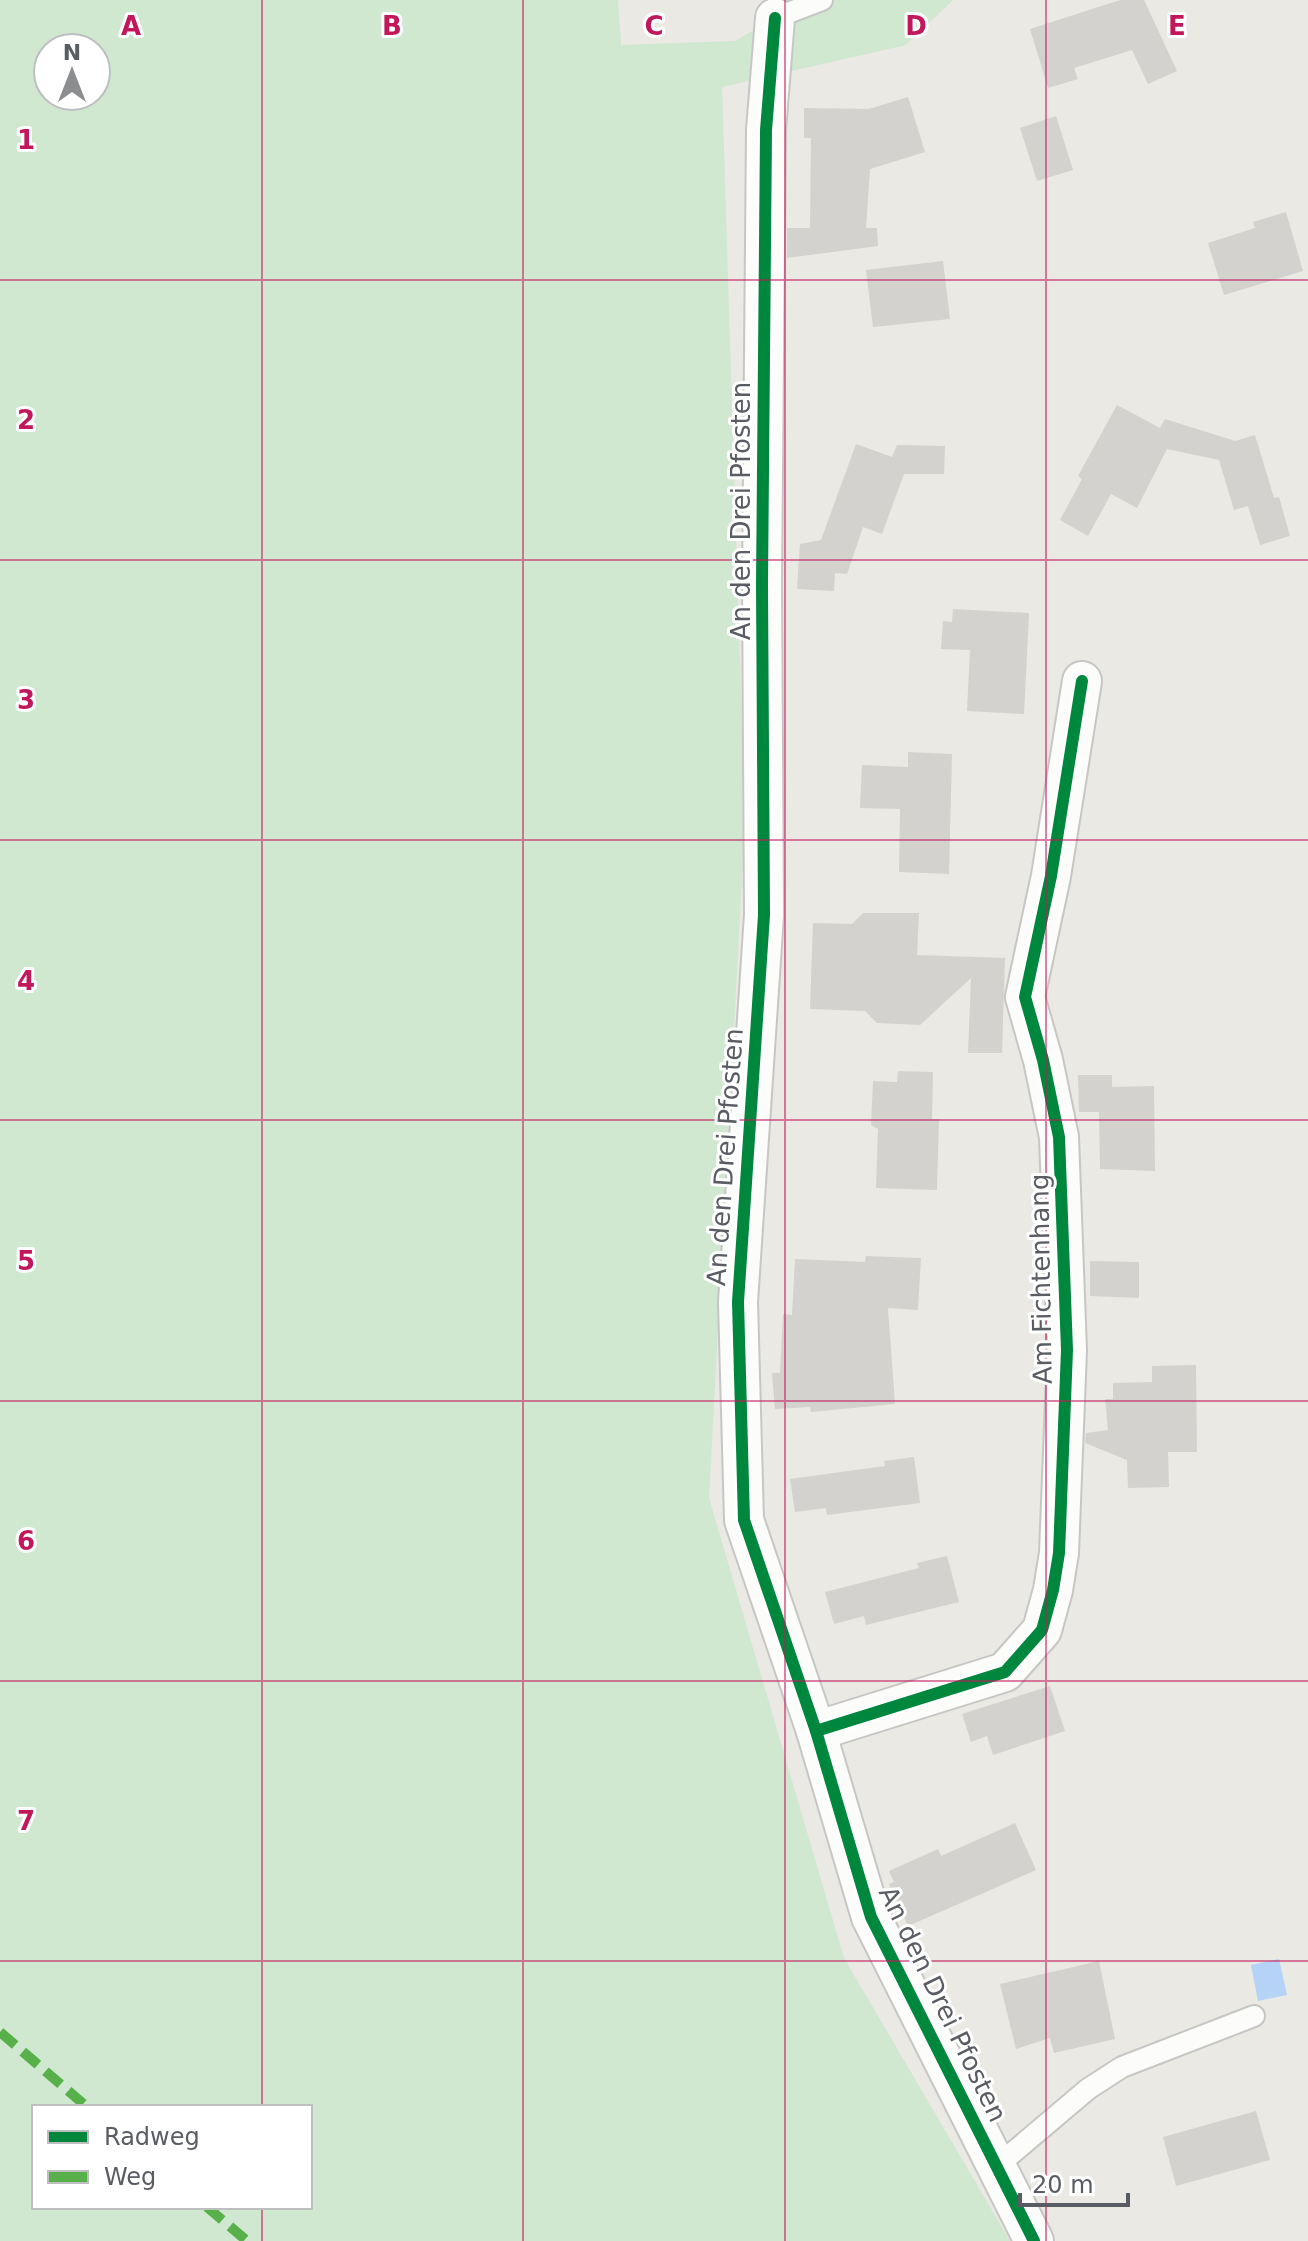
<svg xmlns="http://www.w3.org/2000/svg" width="1308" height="2241" viewBox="0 0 1308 2241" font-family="'DejaVu Sans',sans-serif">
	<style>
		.green { fill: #d0e7d0; fill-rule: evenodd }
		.water { fill: #b5d3f7 }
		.building { fill: #d3d2ce }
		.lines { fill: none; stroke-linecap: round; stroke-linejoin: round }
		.service-casing { stroke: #c6c7c5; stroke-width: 24 }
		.minor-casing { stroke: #c6c7c5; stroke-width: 42 }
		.service { stroke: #fcfcfb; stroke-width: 20 }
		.minor { stroke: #fcfcfb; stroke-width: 38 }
		.quiet { stroke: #58b04a; stroke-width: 10; stroke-dasharray: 20 10; stroke-linecap: butt }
		.cycleway-casing { stroke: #fff; stroke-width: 17 }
		.cycleway { stroke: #00873e; stroke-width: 12 }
		.grid { fill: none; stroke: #c2185b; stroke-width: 2; stroke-opacity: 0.55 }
		.labels { text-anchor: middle; stroke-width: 6; stroke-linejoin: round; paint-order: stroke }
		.street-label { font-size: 26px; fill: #595c62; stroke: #fff }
		.grid-label { font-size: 26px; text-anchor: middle; font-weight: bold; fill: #c2185b; stroke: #fff; stroke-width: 6; stroke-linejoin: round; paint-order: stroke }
	</style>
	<rect width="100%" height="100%" fill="#eae9e3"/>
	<!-- green -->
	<path class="green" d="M0,0H618L621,45L735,41L774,18L766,0H953L906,45L722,87L745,822L709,1498L844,1958L1010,2241H0ZM48,48H96V96H48ZM34,2107H310V2207H34Z"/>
	<!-- water -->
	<polygon class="water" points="1279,1959 1287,1995 1258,2001 1251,1965"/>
	<!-- building -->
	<g class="building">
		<polygon points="1120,0 1144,0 1177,71 1148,84 1132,50 1074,68 1078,79 1048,88 1030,29"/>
		<polygon points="908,97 925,152 870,169 866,228 877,228 878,246 787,258 787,228 810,228 811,138 804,138 804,108 869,109"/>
		<polygon points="1056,116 1073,170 1037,181 1020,128"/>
		<polygon points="1286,212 1303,271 1224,295 1208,243 1255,228 1253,222"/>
		<polygon points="943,261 950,319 873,327 866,270"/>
		<polygon points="1117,405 1160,428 1165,419 1235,441 1255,435 1274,498 1279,497 1290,536 1260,545 1248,506 1234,510 1219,460 1167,449 1137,508 1111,494 1088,536 1060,520 1082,479 1078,476"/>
		<polygon points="856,444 892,457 897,445 945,446 944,474 904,474 882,534 863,527 847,574 835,573 834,591 797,589 800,544 821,540"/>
		<polygon points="953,609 1029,613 1024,714 967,711 970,650 941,649 943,621 952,622"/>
		<polygon points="908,752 952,754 949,874 899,872 900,809 860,808 862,765 908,767"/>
		<polygon points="863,913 919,913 917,955 1005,958 1002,1053 968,1053 971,978 920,1025 877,1023 865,1011 810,1009 813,923 852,924"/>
		<polygon points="898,1071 933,1072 932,1119 939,1119 937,1190 876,1188 878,1129 871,1125 873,1081 897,1082"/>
		<polygon points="1078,1075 1112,1075 1112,1087 1154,1086 1155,1171 1100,1169 1099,1112 1079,1112"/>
		<polygon points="866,1256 921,1258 918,1310 888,1308 895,1404 811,1412 810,1407 775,1409 772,1373 780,1373 783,1314 792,1315 795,1259 865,1262"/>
		<polygon points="1090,1261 1139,1262 1139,1298 1090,1296"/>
		<polygon points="1196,1365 1197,1452 1168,1452 1169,1487 1128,1488 1127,1460 1085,1443 1086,1433 1108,1430 1105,1399 1113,1399 1113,1383 1152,1382 1152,1366"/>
		<polygon points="914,1457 920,1503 827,1515 826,1508 795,1512 790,1479 885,1466 884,1461"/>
		<polygon points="947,1556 959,1602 866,1625 864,1616 834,1624 825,1592 919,1568 917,1563"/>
		<polygon points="1050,1686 1065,1731 993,1755 987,1736 971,1742 962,1714"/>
		<polygon points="1015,1823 1036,1870 908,1926 889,1884 894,1882 889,1871 938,1849 941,1856"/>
		<polygon points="1099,1961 1115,2039 1054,2053 1050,2038 1016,2049 1000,1984"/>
		<polygon points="1256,2111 1270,2160 1176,2186 1163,2137"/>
	</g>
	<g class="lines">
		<!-- service casing -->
		<g class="service-casing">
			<g id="service">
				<polyline points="775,18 822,0"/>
				<polyline points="997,2166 1088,2089 1122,2067 1254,2016"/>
			</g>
		</g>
		<!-- minor casing -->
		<g class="minor-casing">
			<g id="minor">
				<polyline points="775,18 766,130 762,584 764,915 738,1302 744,1520 816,1731 871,1917 1034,2241"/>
				<polyline points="816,1731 1005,1672 1042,1630 1053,1590 1059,1553 1067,1350 1059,1137 1043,1060 1025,997 1051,876 1082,681"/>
			</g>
		</g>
		<!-- service -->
		<use href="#service" class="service"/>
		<!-- minor -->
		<use href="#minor" class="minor"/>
		<!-- quiet -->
		<g class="quiet">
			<polyline points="0,2032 87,2107"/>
			<polyline points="207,2207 247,2241"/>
		</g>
		<!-- cycleway casing -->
		<g class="cycleway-casing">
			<g id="cycleway">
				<polyline points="775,18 766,130 762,584 764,915 738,1302 744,1520 816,1731 871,1917 1034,2241"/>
				<polyline points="816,1731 1005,1672 1042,1630 1053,1590 1059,1553 1067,1350 1059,1137 1043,1060 1025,997 1051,876 1082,681"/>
			</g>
		</g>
		<!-- cycleway -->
		<use href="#cycleway" class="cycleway"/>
	</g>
	<!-- grid -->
	<path class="grid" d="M262,0V2107M523,0V2241M785,0V2241M1046,0V2241M0,280H1308M0,560H1308M0,840H1308M0,1120H1308M0,1401H1308M0,1681H1308M0,1961H1308M262,2207V2241"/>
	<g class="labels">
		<!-- street labels -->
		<g class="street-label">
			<text transform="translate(741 511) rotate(-90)" y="9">An den Drei Pfosten</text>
			<text transform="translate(725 1157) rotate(-86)" y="9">An den Drei Pfosten</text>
			<text transform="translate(1041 1279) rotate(-91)" y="9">Am Fichtenhang</text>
			<text transform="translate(943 2004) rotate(64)" y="9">An den Drei Pfosten</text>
		</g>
	</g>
	<g class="grid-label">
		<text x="131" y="35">A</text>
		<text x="392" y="35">B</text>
		<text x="654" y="35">C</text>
		<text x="916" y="35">D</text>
		<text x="1177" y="35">E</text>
		<text x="26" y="149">1</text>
		<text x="26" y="429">2</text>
		<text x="26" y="709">3</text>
		<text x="26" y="990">4</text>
		<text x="26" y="1270">5</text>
		<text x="26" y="1550">6</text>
		<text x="26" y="1830">7</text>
	</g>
	<!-- legend -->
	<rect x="32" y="2105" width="280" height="104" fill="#ffffff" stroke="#bdbec0" stroke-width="2"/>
	<rect x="48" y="2131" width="40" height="12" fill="#00873e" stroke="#bdbec0" stroke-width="2"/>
	<text x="104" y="2145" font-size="24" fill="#595c62">Radweg</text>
	<rect x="48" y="2171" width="40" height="12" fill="#58b04a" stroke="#bdbec0" stroke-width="2"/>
	<text x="104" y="2185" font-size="24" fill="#595c62">Weg</text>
	<!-- north arrow -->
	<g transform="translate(72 72)"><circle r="38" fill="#ffffff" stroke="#bdbec0" stroke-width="2"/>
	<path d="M0-6L14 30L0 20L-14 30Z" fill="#8c8d8f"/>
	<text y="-12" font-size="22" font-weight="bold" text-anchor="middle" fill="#595c62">N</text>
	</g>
	<!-- scale -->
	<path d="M1020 2193v12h108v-12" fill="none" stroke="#595c62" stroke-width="4"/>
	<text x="1032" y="2193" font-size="24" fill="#595c62" stroke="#ffffff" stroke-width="6" paint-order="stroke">20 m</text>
</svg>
